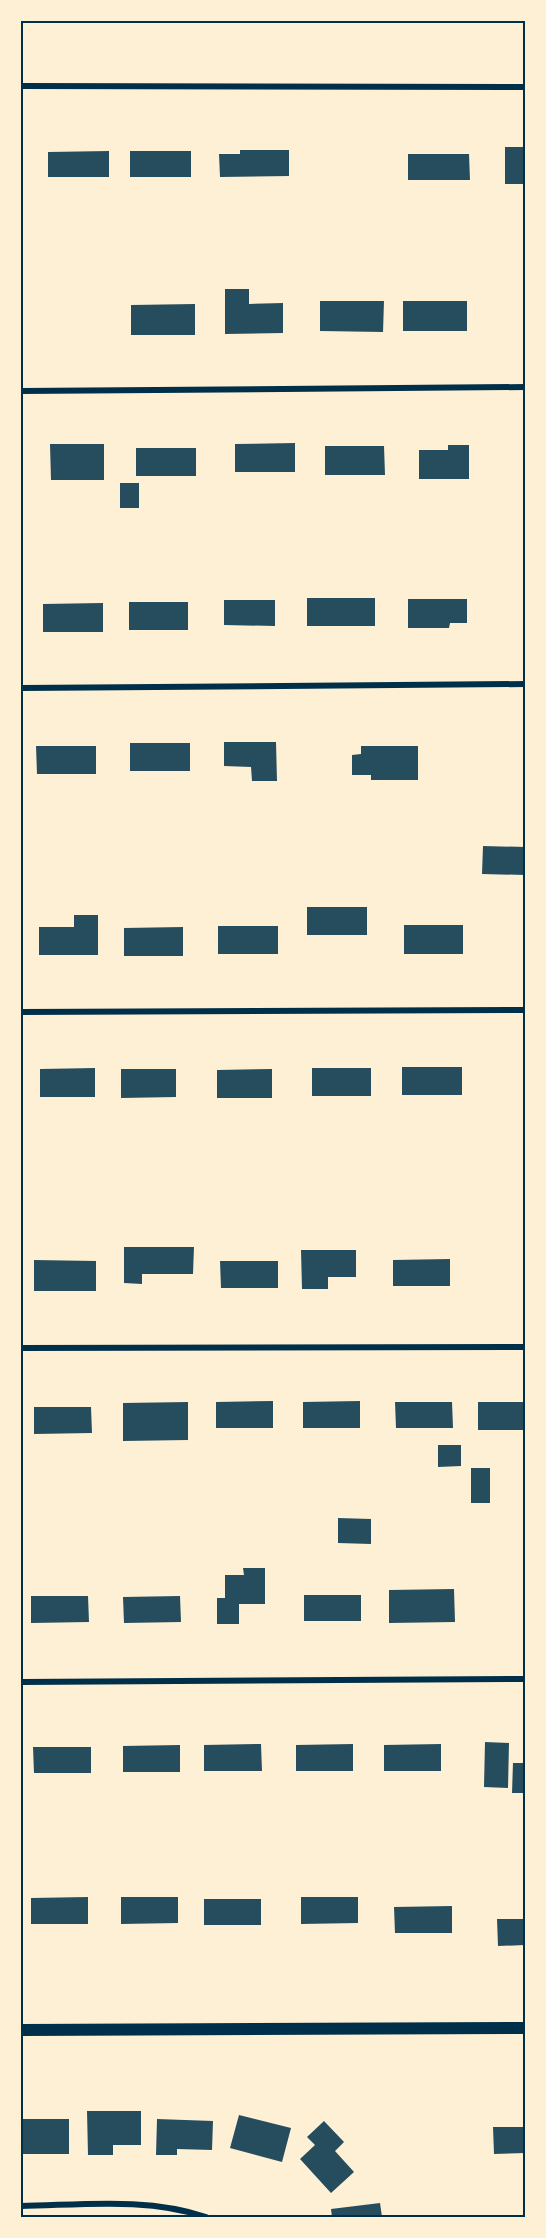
<svg xmlns="http://www.w3.org/2000/svg" width="546" height="2238" viewBox="0 0 546 2238" font-family="'Sofia Sans Condensed',sans-serif">
	<style>
		.building { fill: #264d5e }
		.lines { fill: none; stroke-linecap: round; stroke-linejoin: round }
		.minor { stroke: #003049; stroke-width: 6 }
		.secondary { stroke: #003049; stroke-width: 12 }
		.neatline { fill: none; stroke: #003049; stroke-width: 2 }
	</style>
	<rect width="100%" height="100%" fill="#fdf0d5"/>
	<!-- building -->
	<g class="building">
		<rect x="505" y="147" width="20" height="37"/>
		<polygon points="240,150 289,150 289,176 220,177 219,154 240,154"/>
		<polygon points="109,151 109,177 48,177 48,152"/>
		<rect x="130" y="151" width="61" height="26"/>
		<polygon points="408,154 469,154 470,180 408,180"/>
		<polygon points="225,289 249,289 249,304 283,303 283,333 225,334"/>
		<polygon points="320,301 384,301 383,332 320,331"/>
		<rect x="403" y="301" width="64" height="30"/>
		<polygon points="195,304 195,335 131,335 131,305"/>
		<polygon points="295,443 295,472 235,472 235,444"/>
		<polygon points="50,444 104,444 104,480 51,480"/>
		<polygon points="448,445 469,445 469,479 419,479 419,450 448,450"/>
		<polygon points="325,446 384,446 385,475 325,475"/>
		<rect x="136" y="448" width="60" height="28"/>
		<rect x="120" y="483" width="19" height="25"/>
		<rect x="307" y="598" width="68" height="28"/>
		<polygon points="408,599 467,599 467,623 450,623 449,628 408,628"/>
		<polygon points="224,600 275,600 275,626 224,625"/>
		<rect x="129" y="602" width="59" height="28"/>
		<polygon points="103,603 103,632 43,632 43,604"/>
		<polygon points="224,742 276,742 277,781 252,781 251,767 224,766"/>
		<rect x="130" y="743" width="60" height="28"/>
		<polygon points="36,746 96,746 96,774 37,774"/>
		<polygon points="361,746 418,746 418,780 371,780 371,775 352,775 352,755 361,754"/>
		<polygon points="483,846 525,847 525,875 482,874"/>
		<rect x="307" y="907" width="60" height="28"/>
		<polygon points="74,915 98,915 98,955 39,955 39,927 74,927"/>
		<rect x="404" y="925" width="59" height="29"/>
		<rect x="218" y="926" width="60" height="28"/>
		<polygon points="183,927 183,956 124,956 124,928"/>
		<rect x="402" y="1067" width="60" height="28"/>
		<polygon points="95,1068 95,1097 40,1097 40,1069"/>
		<rect x="312" y="1068" width="59" height="28"/>
		<polygon points="121,1069 176,1069 176,1097 121,1098"/>
		<polygon points="272,1069 272,1098 217,1098 217,1070"/>
		<polygon points="124,1247 194,1247 193,1274 142,1274 142,1284 124,1283"/>
		<polygon points="301,1250 356,1250 356,1277 328,1277 328,1289 302,1289"/>
		<polygon points="450,1259 450,1286 393,1286 393,1260"/>
		<polygon points="34,1260 96,1261 96,1291 34,1291"/>
		<polygon points="220,1261 278,1261 278,1288 221,1288"/>
		<polygon points="273,1401 273,1428 216,1428 216,1402"/>
		<polygon points="360,1401 360,1428 303,1428 303,1402"/>
		<polygon points="188,1402 188,1440 123,1441 123,1403"/>
		<polygon points="395,1402 452,1402 453,1428 396,1428"/>
		<rect x="478" y="1402" width="47" height="28"/>
		<polygon points="34,1407 91,1407 92,1433 34,1434"/>
		<polygon points="438,1445 461,1445 461,1466 438,1467"/>
		<rect x="471" y="1468" width="19" height="35"/>
		<polygon points="338,1518 371,1519 371,1544 338,1543"/>
		<polygon points="243,1568 265,1568 265,1604 239,1604 239,1624 217,1624 217,1598 225,1598 225,1575 244,1575"/>
		<polygon points="454,1589 455,1622 389,1623 389,1590"/>
		<rect x="304" y="1595" width="57" height="26"/>
		<polygon points="31,1596 88,1596 89,1622 31,1623"/>
		<polygon points="180,1596 181,1622 124,1623 123,1597"/>
		<polygon points="485,1742 509,1743 508,1788 484,1787"/>
		<polygon points="261,1744 262,1771 204,1771 204,1745"/>
		<polygon points="353,1744 353,1771 296,1771 296,1745"/>
		<polygon points="441,1744 441,1771 384,1771 384,1745"/>
		<polygon points="180,1745 180,1772 123,1772 123,1746"/>
		<polygon points="33,1747 91,1747 91,1773 34,1773"/>
		<polygon points="513,1763 525,1763 525,1793 512,1793"/>
		<polygon points="88,1897 88,1924 31,1924 31,1898"/>
		<polygon points="121,1897 178,1897 178,1923 121,1924"/>
		<polygon points="301,1897 358,1897 358,1923 301,1924"/>
		<rect x="204" y="1899" width="57" height="26"/>
		<polygon points="452,1906 452,1933 395,1933 394,1907"/>
		<polygon points="497,1919 525,1919 525,1945 498,1946"/>
		<polygon points="87,2111 141,2111 141,2145 113,2145 113,2155 88,2155"/>
		<polygon points="239,2115 291,2128 282,2162 230,2148"/>
		<rect x="21" y="2119" width="48" height="35"/>
		<polygon points="157,2119 213,2121 212,2150 177,2149 177,2155 156,2155"/>
		<polygon points="324,2121 344,2142 335,2151 354,2172 331,2193 300,2159 315,2145 307,2137"/>
		<polygon points="493,2127 525,2127 525,2153 494,2154"/>
		<polygon points="380,2203 382,2217 332,2217 331,2209"/>
	</g>
	<g class="lines">
		<!-- minor -->
		<g class="minor">
			<polyline points="21,86 525,87"/>
			<polyline points="21,391 525,387"/>
			<polyline points="21,688 525,684"/>
			<polyline points="21,1012 525,1010"/>
			<polyline points="21,1348 525,1347"/>
			<polyline points="21,1682 525,1679"/>
			<path d="M21,2206C82,2205 147,2197 206,2217"/>
		</g>
		<!-- secondary -->
		<polyline class="secondary" points="21,2030 525,2028"/>
	</g>
	<!-- border -->
	<rect width="546" height="2238" fill="none" stroke="#fdf0d5" stroke-width="45"/>
	<rect x="22" y="22" width="502" height="2194" class="neatline"/>
</svg>
